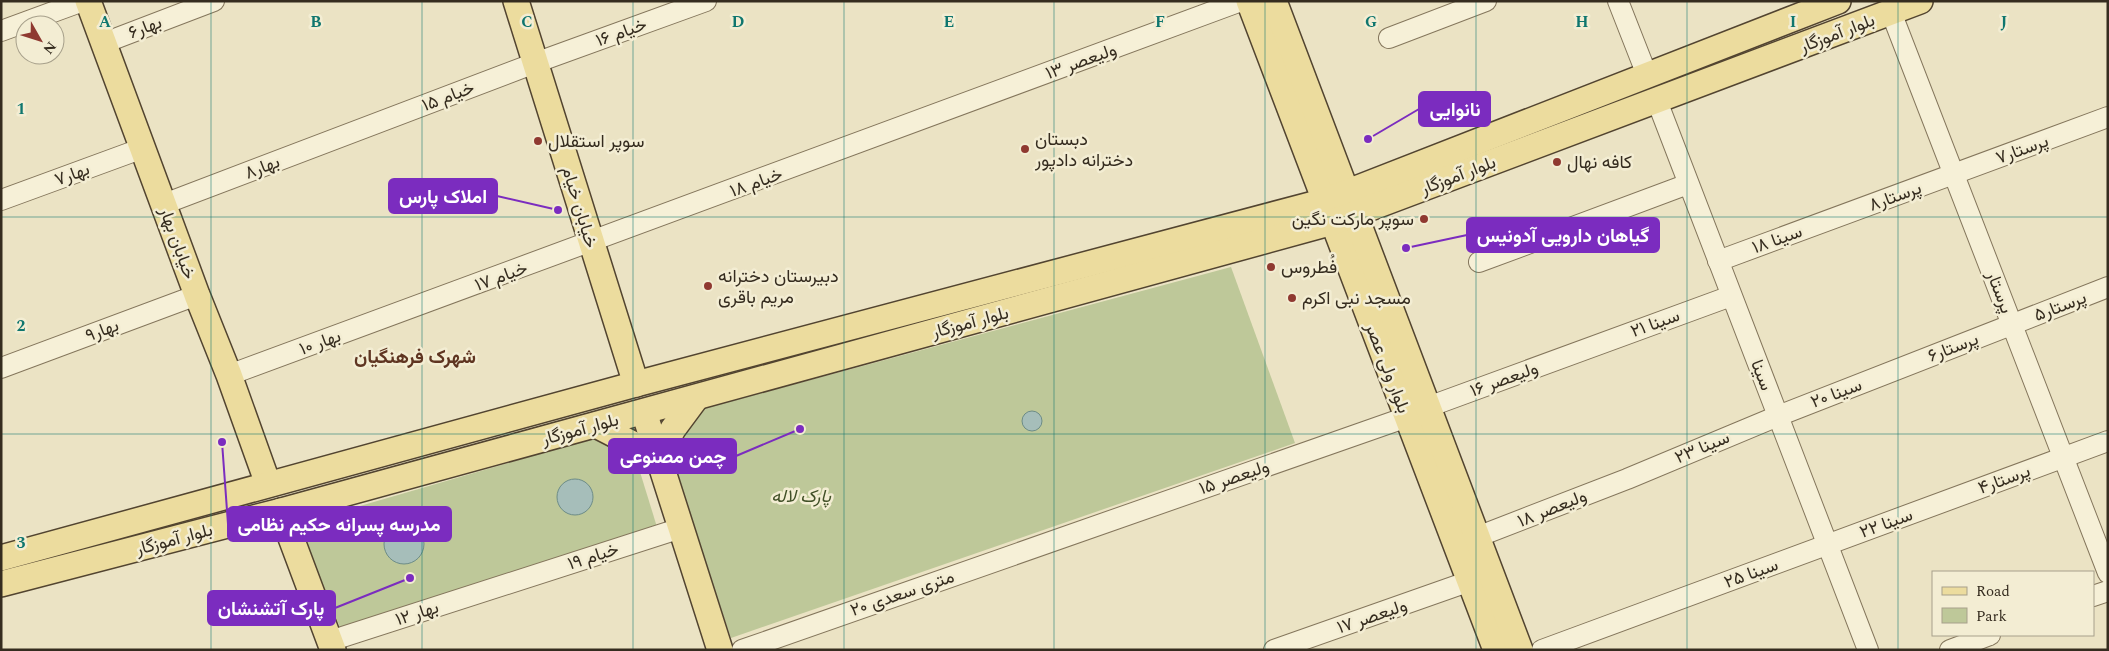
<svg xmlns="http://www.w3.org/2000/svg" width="2109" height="651" viewBox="0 0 2109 651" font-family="Spectral,Vazirmatn,serif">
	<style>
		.green { fill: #bec899 }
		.water { fill: #a6beba; stroke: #6d8c87 }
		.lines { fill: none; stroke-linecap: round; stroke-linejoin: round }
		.minor-casing { stroke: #84765c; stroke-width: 22 }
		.major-casing { stroke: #524430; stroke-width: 28 }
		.minor { stroke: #f6f0d7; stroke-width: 20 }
		.major { stroke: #ecdc9e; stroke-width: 25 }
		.grid { fill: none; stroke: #0f766e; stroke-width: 1; stroke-opacity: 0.55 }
		.poi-dot { fill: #8f3930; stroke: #f3edd3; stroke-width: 2 }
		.labels { text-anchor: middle; stroke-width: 5; stroke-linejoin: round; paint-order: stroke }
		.street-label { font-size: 18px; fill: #352c1f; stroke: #f3edd3 }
		.poi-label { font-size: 18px; fill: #352c1f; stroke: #f3edd3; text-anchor: start }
		.park-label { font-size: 18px; font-style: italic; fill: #415027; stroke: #f3edd3 }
		.neighbourhood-label { font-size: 19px; font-weight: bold; fill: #5f3521; stroke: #f3edd3 }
		.grid-label { font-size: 16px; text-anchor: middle; font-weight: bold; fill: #0f766e; stroke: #f3edd3; stroke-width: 5; stroke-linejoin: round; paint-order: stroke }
		.leader { fill: none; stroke: #7b2cbf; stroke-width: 2 }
		.callout-dot { fill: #7b2cbf; stroke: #f3edd3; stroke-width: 2 }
		.callout { fill: #7b2cbf; stroke: #7b2cbf; stroke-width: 2 }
		.callout-label { font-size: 19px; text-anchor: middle; font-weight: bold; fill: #fff }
	</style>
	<rect width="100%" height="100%" fill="#ebe3c4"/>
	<!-- green -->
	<g class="green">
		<polygon points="1231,267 1295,443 731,638 669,457 702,409"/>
		<polygon points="594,438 636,459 657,527 341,630 298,524"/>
	</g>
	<!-- water -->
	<g class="water">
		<circle cx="1032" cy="421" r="10"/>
		<circle cx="575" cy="497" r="18"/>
		<circle cx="404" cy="544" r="20"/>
	</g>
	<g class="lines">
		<!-- minor casing -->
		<g class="minor-casing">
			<g id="minor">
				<polyline points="1618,1 1647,75"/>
				<polyline points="1891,12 2108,573"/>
				<polyline points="1,31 83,1"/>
				<polyline points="1389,38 1486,1"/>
				<polyline points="104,43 214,1"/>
				<polyline points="1657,101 1868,650"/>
				<polyline points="1,200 143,148"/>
				<polyline points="164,204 535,63 706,1"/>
				<polyline points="1718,261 2108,117"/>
				<polyline points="1479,262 1688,184"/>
				<polyline points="1,368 197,295"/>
				<polyline points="229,375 1241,1"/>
				<polyline points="1428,407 1731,296"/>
				<polyline points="1477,537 1627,479 1778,416 2108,287"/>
				<polyline points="2093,596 2108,591"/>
				<polyline points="330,641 681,528"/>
				<polyline points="742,650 1407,417"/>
				<polyline points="1274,650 1470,581"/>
				<polyline points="1542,650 2108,441"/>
				<polyline points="1950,650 1990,635"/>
			</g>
		</g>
		<!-- major casing -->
		<g class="major-casing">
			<g id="major">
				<polyline points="88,1 197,295 229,375 268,484"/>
				<polyline points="516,1 636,384"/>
				<polyline points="1249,1 1496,650"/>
				<polyline points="1274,1 1520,650"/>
				<polyline points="644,412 720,650"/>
				<polyline points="596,425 658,457 673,429 696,398"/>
				<polyline points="281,511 333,650"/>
				<polyline points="1,558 636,384 1325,201 1838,1"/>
				<polyline points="1,584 281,511 1333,222 1920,1"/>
			</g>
		</g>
		<!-- minor -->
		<use href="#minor" class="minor"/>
		<!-- major -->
		<use href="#major" class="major"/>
	</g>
	<!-- grid -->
	<path class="grid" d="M211,1V650M422,1V650M633,1V650M844,1V650M1054,1V650M1265,1V650M1476,1V650M1687,1V650M1898,1V650M1,217H2108M1,434H2108"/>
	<!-- markers -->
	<g class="poi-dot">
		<circle cx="538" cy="141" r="5"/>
		<circle cx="1025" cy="149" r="5"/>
		<circle cx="1557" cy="162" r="5"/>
		<circle cx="1424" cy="219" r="5"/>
		<circle cx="1271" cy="267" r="5"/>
		<circle cx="708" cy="286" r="5"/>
		<circle cx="1292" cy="298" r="5"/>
	</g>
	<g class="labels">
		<!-- street labels -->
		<g class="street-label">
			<text transform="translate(145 27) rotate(-21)" y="6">بهار۶</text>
			<text transform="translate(621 32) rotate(-20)" y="6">خیام ۱۶</text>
			<text transform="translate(1837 33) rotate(-21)" y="6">بلوار آموزگار</text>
			<text transform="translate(1081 61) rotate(-20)" y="6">ولیعصر ۱۳</text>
			<text transform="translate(448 96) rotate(-21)" y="6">خیام ۱۵</text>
			<text transform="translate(2022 149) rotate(-20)" y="6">پرستار۷</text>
			<text transform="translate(262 167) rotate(-21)" y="6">بهار۸</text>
			<text transform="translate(72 174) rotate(-20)" y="6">بهار۷</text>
			<text transform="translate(1458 175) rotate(-21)" y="6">بلوار آموزگار</text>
			<text transform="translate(756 182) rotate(-20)" y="6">خیام ۱۸</text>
			<text transform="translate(1895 196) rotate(-20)" y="6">پرستار۸</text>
			<text transform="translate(580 207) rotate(73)" y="6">خیابان خیام</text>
			<text transform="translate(1777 239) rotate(-20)" y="6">سینا ۱۸</text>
			<text transform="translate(178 243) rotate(70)" y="6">خیابان بهار</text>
			<text transform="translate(501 276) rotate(-20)" y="6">خیام ۱۷</text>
			<text transform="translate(2000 292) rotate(69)" y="6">پرستار</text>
			<text transform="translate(2060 306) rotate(-21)" y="6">پرستار۵</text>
			<text transform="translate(970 322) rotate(-15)" y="6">بلوار آموزگار</text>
			<text transform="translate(1655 323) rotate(-20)" y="6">سینا ۲۱</text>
			<text transform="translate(102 330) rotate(-21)" y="6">بهار۹</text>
			<text transform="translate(320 342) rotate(-20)" y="6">بهار ۱۰</text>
			<text transform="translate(1953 347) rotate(-21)" y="6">پرستار۶</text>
			<text transform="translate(1388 368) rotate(69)" y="6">بلوار ولی عصر</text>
			<text transform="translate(1762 375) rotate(69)" y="6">سینا</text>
			<text transform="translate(1504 379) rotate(-20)" y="6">ولیعصر ۱۶</text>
			<text transform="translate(1836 393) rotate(-21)" y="6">سینا ۲۰</text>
			<text transform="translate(580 429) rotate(-15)" y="6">بلوار آموزگار</text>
			<text transform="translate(1702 447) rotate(-23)" y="6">سینا ۲۳</text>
			<text transform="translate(1234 477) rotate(-19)" y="6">ولیعصر ۱۵</text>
			<text transform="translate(2004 479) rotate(-20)" y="6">پرستار۴</text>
			<text transform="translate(1552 508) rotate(-22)" y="6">ولیعصر ۱۸</text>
			<text transform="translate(1886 523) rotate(-20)" y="6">سینا ۲۲</text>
			<text transform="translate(174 539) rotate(-15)" y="6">بلوار آموزگار</text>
			<text transform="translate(593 556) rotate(-18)" y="6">خیام ۱۹</text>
			<text transform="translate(1751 573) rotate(-20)" y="6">سینا ۲۵</text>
			<text transform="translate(902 593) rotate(-19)" y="6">۲۰ متری سعدی</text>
			<text transform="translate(417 613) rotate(-18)" y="6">بهار ۱۲</text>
			<text transform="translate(1372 616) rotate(-19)" y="6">ولیعصر ۱۷</text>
		</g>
		<!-- poi labels -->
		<g class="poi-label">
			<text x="1035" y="145">دبستان<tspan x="1035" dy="21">دخترانه دادپور</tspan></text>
			<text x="548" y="147">سوپر استقلال</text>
			<text x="1567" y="168">کافه نهال</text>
			<text x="1414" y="225" text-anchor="end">سوپر مارکت نگین</text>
			<text x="1281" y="273">فُطروس</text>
			<text x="718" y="282">دبیرستان دخترانه<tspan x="718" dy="21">مریم باقری</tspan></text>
			<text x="1302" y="304">مسجد نبی اکرم</text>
		</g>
		<!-- park labels -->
		<g class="park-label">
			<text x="801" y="502">پارک لاله</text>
		</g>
		<!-- neighbourhood labels -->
		<g class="neighbourhood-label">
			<text x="415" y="363">شهرک فرهنگیان</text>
		</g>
	</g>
	<g class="grid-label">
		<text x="105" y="27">A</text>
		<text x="316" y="27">B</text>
		<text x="527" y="27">C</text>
		<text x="738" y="27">D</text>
		<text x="949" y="27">E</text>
		<text x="1160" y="27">F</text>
		<text x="1371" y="27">G</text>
		<text x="1582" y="27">H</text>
		<text x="1793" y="27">I</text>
		<text x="2004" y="27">J</text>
		<text x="21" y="114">1</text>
		<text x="21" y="331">2</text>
		<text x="21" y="548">3</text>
	</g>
	<!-- callouts -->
	<path class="leader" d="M1368 139L1419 109M558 210L497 196M1406 248L1467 235M800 429L736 456M222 442L228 524M410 578L335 608"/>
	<g class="callout-dot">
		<circle cx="1368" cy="139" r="5"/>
		<circle cx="558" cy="210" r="5"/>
		<circle cx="1406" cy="248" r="5"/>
		<circle cx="800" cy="429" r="5"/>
		<circle cx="222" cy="442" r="5"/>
		<circle cx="410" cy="578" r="5"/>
	</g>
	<g class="callout">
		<rect x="1419" y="92" width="71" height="34" rx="5"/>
		<rect x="389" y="179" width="108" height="34" rx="5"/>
		<rect x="1467" y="218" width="192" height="34" rx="5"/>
		<rect x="609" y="439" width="127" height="34" rx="5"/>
		<rect x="228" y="507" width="223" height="34" rx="5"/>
		<rect x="208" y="591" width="127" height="34" rx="5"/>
	</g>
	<g class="callout-label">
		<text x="1455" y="116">نانوایی</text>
		<text x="443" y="203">املاک پارس</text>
		<text x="1563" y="242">گیاهان دارویی آدونیس</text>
		<text x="673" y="463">چمن مصنوعی</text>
		<text x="339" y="531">مدرسه پسرانه حکیم نظامی</text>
		<text x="271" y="615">پارک آتشنشان</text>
	</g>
	<!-- border -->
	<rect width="2109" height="651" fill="none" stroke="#352c1f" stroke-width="5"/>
	<!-- legend -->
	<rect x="1932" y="571" width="162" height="65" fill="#f3edd3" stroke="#a7a08b"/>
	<rect x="1942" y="587" width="25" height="8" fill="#ecdc9e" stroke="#a7a08b"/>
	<text x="1976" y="596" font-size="15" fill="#352c1f">Road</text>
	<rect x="1942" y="608" width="25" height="15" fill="#bec899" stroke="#a7a08b"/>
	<text x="1976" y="621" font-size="15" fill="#352c1f">Park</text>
	<!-- north arrow -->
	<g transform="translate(40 40) rotate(129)"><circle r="24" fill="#f3edd3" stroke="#a7a08b"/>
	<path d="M0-4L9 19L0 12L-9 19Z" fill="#8f3930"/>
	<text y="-8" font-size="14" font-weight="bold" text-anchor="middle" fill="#352c1f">N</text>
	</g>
</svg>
